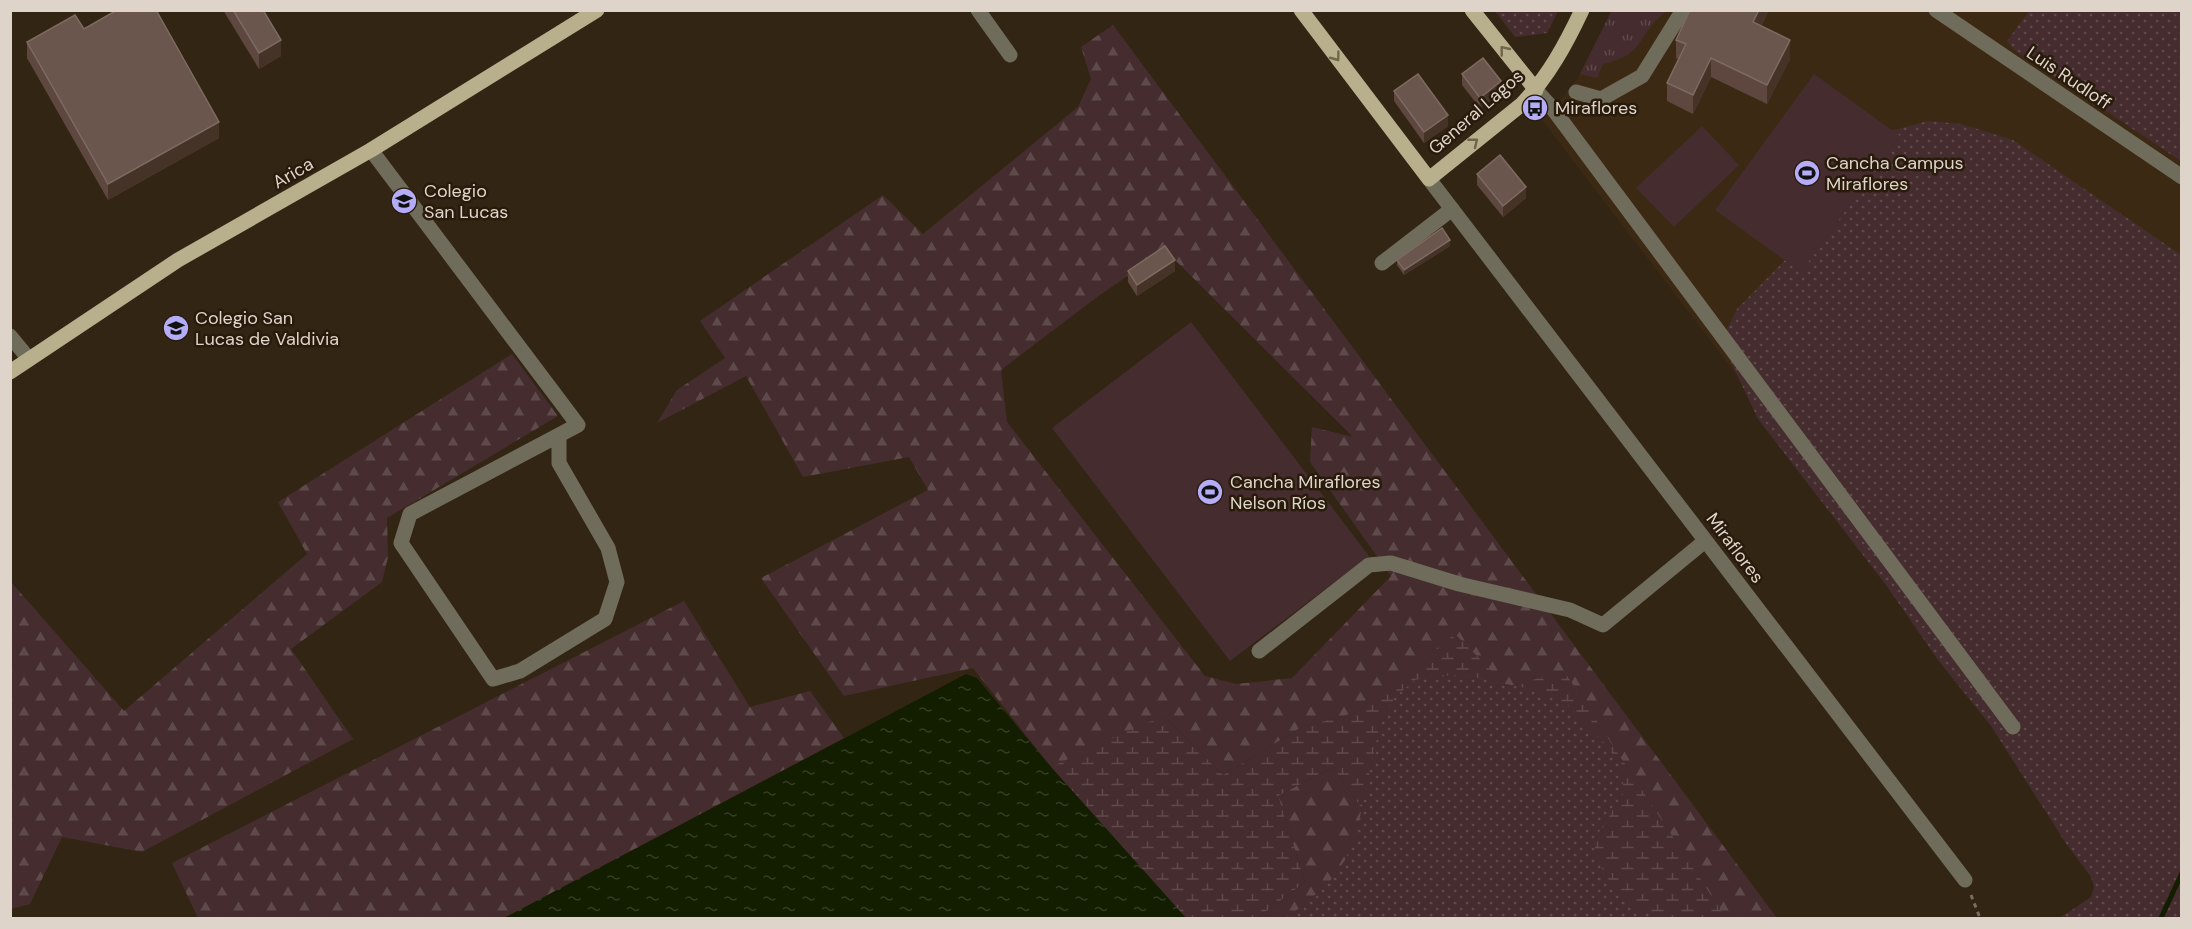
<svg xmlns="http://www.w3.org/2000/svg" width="2192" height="929" viewBox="0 0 2192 929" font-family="'DM Sans',sans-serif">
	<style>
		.built { fill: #3c2913 }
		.grass { fill: url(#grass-tufts) }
		.forest { fill: url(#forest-firs); fill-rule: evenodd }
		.wetland { fill: url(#wetland-marsh) }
		.park { fill: url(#park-dots) }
		.pitch { fill: #452c2e }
		.water { fill: url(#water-ripples) }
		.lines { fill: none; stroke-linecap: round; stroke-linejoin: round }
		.stream { stroke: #131d00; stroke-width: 5 }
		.path { stroke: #796d5f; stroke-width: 3; stroke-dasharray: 4.5 4.5; stroke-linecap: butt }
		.minor { stroke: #706c5b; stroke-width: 15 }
		.major { stroke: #b8b08c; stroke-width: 15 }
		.wall { fill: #5d473e }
		.shaded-wall { fill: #463327 }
		.building { fill: #6b564e; stroke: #7d6a61; stroke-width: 1.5 }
		.oneway { stroke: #70664c }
		.labels { text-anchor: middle; stroke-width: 5; stroke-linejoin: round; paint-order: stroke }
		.street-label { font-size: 18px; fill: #ded4ca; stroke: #291b0b }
		.poi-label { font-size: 18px; fill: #ded4ca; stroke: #291b0b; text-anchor: start }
	</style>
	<defs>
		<pattern id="grass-tufts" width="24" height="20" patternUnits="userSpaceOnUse" patternTransform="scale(1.5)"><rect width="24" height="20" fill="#452c2e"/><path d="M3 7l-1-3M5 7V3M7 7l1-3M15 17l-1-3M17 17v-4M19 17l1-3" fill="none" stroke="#5f4a4b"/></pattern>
		<pattern id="forest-firs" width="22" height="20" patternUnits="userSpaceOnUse" patternTransform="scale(1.5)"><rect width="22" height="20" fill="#452c2e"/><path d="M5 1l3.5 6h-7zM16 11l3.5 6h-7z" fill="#5f4a4b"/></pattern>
		<pattern id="wetland-marsh" width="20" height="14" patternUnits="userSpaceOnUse" patternTransform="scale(1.5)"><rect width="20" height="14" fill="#452c2e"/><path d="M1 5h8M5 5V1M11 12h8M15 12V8" fill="none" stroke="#5f4a4b"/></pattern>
		<pattern id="park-dots" width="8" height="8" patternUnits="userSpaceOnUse" patternTransform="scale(1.5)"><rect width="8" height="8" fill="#452c2e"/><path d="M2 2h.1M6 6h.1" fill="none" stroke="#5f4a4b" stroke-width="1.8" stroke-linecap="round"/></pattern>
		<pattern id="water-ripples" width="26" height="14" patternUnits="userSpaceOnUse" patternTransform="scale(1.5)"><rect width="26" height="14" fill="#131d00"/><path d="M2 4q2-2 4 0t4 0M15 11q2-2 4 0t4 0" fill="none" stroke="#353d24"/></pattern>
	</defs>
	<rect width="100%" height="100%" fill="#332514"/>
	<!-- built -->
	<polygon class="built" points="1612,11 2181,11 2181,918 2126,885 1542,120 1553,109 1578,78"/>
	<!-- grass -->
	<path class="grass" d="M1612,10L1667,11C1637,32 1647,55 1603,64L1597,78L1580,74Z"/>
	<!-- forest -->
	<g class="forest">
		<path d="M1113,25L1777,918H1716L1505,697L1455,635L1355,713L1302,727L1223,775L1165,717L1051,767L973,668L844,696L761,578L928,490L909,457L803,477L746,376L657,423L677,390L725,358L700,321L883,195L923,234L1078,107L1091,79L1081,47ZM1165,250L1353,437L1312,427L1310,462L1391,576L1292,678L1236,684L1205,676L1007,422L1001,370L1097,297Z"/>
		<polygon points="512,354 558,416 387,518 388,557 382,582 291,649 353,739 142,852 62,837 30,904 11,909 11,582 124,711 307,554 278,502"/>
		<polygon points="684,601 750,707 810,691 844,738 504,918 198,918 172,863"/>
		<polygon points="1333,767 1438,918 1257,918 1305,882 1278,796"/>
	</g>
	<!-- wetland -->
	<polygon class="wetland" points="1455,634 1508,687 1564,671 1726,918 1438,918 1333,767 1278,796 1305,882 1257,918 1186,918 1051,767 1143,724 1165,717 1223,775 1302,727 1355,713"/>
	<!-- park -->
	<g class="park">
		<polygon points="1495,11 1558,11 1547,33 1515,37"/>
		<polygon points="2029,11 2181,11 2181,161 2014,50 2007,41"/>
		<polygon points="1928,121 1961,124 2013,140 2181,255 2181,918 2060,918 2091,897 2094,887 2091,877 2065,842 1991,726 1938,660 1886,585 1758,419 1730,360 1726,331 1737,309 1790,255 1890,131"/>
		<polygon points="1435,675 1469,676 1525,688 1567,704 1585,723 1617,759 1623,778 1623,794 1599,832 1594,850 1605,876 1640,911 1665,918 1282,918 1292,914 1327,885 1345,860 1356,835 1381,720 1395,697 1415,680"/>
	</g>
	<!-- pitch -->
	<g class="pitch">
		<polygon points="1814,74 1900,136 1801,272 1715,210"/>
		<polygon points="1702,126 1739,165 1674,227 1636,188"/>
		<polygon points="1191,322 1369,556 1230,661 1052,428"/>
	</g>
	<!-- water -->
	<polygon class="water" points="966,674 977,678 1051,767 1186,918 504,918"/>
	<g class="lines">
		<!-- stream -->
		<polyline class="stream" points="2161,918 2182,873"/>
		<!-- path -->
		<polyline class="path" points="1971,895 1980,918"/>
		<!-- minor -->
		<g class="minor">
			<polyline points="978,10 1010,55"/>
			<polyline points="1936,10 2182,177"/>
			<polyline points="1536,90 1553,109 2013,727"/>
			<polyline points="1576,92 1601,99 1642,76 1683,10"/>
			<polyline points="371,150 578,425 410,514 401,543 493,679 520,671 605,619 617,582 608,548 559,463 559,437"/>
			<polyline points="1429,179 1965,880"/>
			<polyline points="1382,263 1452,209"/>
			<polyline points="10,336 29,359"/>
			<polyline points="1259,651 1369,565 1391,563 1459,584 1570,610 1603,625 1705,541"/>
		</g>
		<!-- major -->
		<g class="major">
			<path d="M1301,10L1429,179L1522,104C1548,77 1566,44 1582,10"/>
			<polyline points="1472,10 1536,90"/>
			<polyline points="10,372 178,260 371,150 597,10"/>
		</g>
	</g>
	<!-- wall -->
	<g class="wall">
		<polygon points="223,10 263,10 281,56 259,69"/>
		<polygon points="1769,10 1761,26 1790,59 1767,104 1711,77 1693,114 1667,101 1667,83 1678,59 1676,58 1676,40"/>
		<polygon points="84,29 219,138 108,200 27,58 27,42"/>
		<polygon points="1462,74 1501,92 1480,108 1462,85"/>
		<polygon points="1394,91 1448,126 1424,143 1394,101"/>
		<polygon points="1477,174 1526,198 1503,217 1477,185"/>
		<polygon points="1450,246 1404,275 1397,265 1397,260"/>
		<polygon points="1128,271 1175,271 1137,296 1128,282"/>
	</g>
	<!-- shaded-wall -->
	<g class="shaded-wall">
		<polygon points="1759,10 1769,10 1753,40 1753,22"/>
		<polygon points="281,40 281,56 259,69 259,53"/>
		<polygon points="1790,40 1790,59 1767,104 1767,85"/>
		<polygon points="1711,58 1711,77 1693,114 1693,95"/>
		<polygon points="1501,81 1501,92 1480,108 1480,98"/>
		<polygon points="1448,115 1448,126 1424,143 1424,132"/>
		<polygon points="219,122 219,138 108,200 108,184"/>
		<polygon points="1526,187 1526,198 1503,217 1503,206"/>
		<polygon points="1450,240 1450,246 1404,275 1404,270"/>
		<polygon points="1175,260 1175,271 1137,296 1137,285"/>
	</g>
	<!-- building -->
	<g class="building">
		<polygon points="117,10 156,10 219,122 108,184 27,42 75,15 84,29"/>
		<polygon points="233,10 263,10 281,40 259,53"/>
		<polygon points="1690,10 1759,10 1753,22 1790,40 1767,85 1711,58 1693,95 1667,83 1686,44 1676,40"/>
		<polygon points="1483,58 1501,81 1480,98 1462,74"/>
		<polygon points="1418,74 1448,115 1424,132 1394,91"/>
		<polygon points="1500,155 1526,187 1503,206 1477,174"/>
		<polygon points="1442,228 1450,240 1404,270 1397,260"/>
		<polygon points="1165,246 1175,260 1137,285 1128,271"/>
	</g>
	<!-- one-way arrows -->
	<defs><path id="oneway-chevron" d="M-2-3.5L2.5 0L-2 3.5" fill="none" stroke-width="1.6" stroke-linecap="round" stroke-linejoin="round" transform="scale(1.5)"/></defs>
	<g class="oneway">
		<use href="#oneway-chevron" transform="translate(1504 50) rotate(-129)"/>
		<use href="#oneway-chevron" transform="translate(1336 57) rotate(53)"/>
		<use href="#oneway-chevron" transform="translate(1474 142) rotate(-39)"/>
	</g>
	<!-- icons -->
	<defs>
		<g id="bus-disc" transform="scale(1.35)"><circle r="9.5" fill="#b5acf8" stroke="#291b0b"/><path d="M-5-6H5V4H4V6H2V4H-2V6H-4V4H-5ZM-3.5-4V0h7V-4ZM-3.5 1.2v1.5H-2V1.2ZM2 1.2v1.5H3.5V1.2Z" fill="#111"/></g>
		<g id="stadium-disc" transform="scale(1.35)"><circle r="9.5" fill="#b5acf8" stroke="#291b0b"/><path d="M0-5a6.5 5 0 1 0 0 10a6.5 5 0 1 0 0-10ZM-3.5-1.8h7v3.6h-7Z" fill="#111"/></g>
		<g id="school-disc" transform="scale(1.35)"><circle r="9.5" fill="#b5acf8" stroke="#291b0b"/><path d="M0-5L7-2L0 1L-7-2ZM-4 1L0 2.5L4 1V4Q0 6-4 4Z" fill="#111"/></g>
	</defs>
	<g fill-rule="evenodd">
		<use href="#bus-disc" x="1535" y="108"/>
		<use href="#stadium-disc" x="1807" y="173"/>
		<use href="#school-disc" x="404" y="201"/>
		<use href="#school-disc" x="176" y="328"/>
		<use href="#stadium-disc" x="1210" y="492"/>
	</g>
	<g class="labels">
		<!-- street labels -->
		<g class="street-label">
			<text transform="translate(2069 78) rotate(34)" y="6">Luis Rudloff</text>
			<text transform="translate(1476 112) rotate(-41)" y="6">General Lagos</text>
			<text transform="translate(293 173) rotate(-30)" y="6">Arica</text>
			<text transform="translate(1735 548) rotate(53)" y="6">Miraflores</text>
		</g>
		<!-- poi labels -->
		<g class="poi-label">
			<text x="1555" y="114">Miraflores</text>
			<text x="1826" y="169">Cancha Campus<tspan x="1826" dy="21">Miraflores</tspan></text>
			<text x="424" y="197">Colegio<tspan x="424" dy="21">San Lucas</tspan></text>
			<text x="195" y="324">Colegio San<tspan x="195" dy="21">Lucas de Valdivia</tspan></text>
			<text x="1230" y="488">Cancha Miraflores<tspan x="1230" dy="21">Nelson Ríos</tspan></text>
		</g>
	</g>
	<!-- border -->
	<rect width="2192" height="929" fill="none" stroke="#ded4ca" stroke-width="24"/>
</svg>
